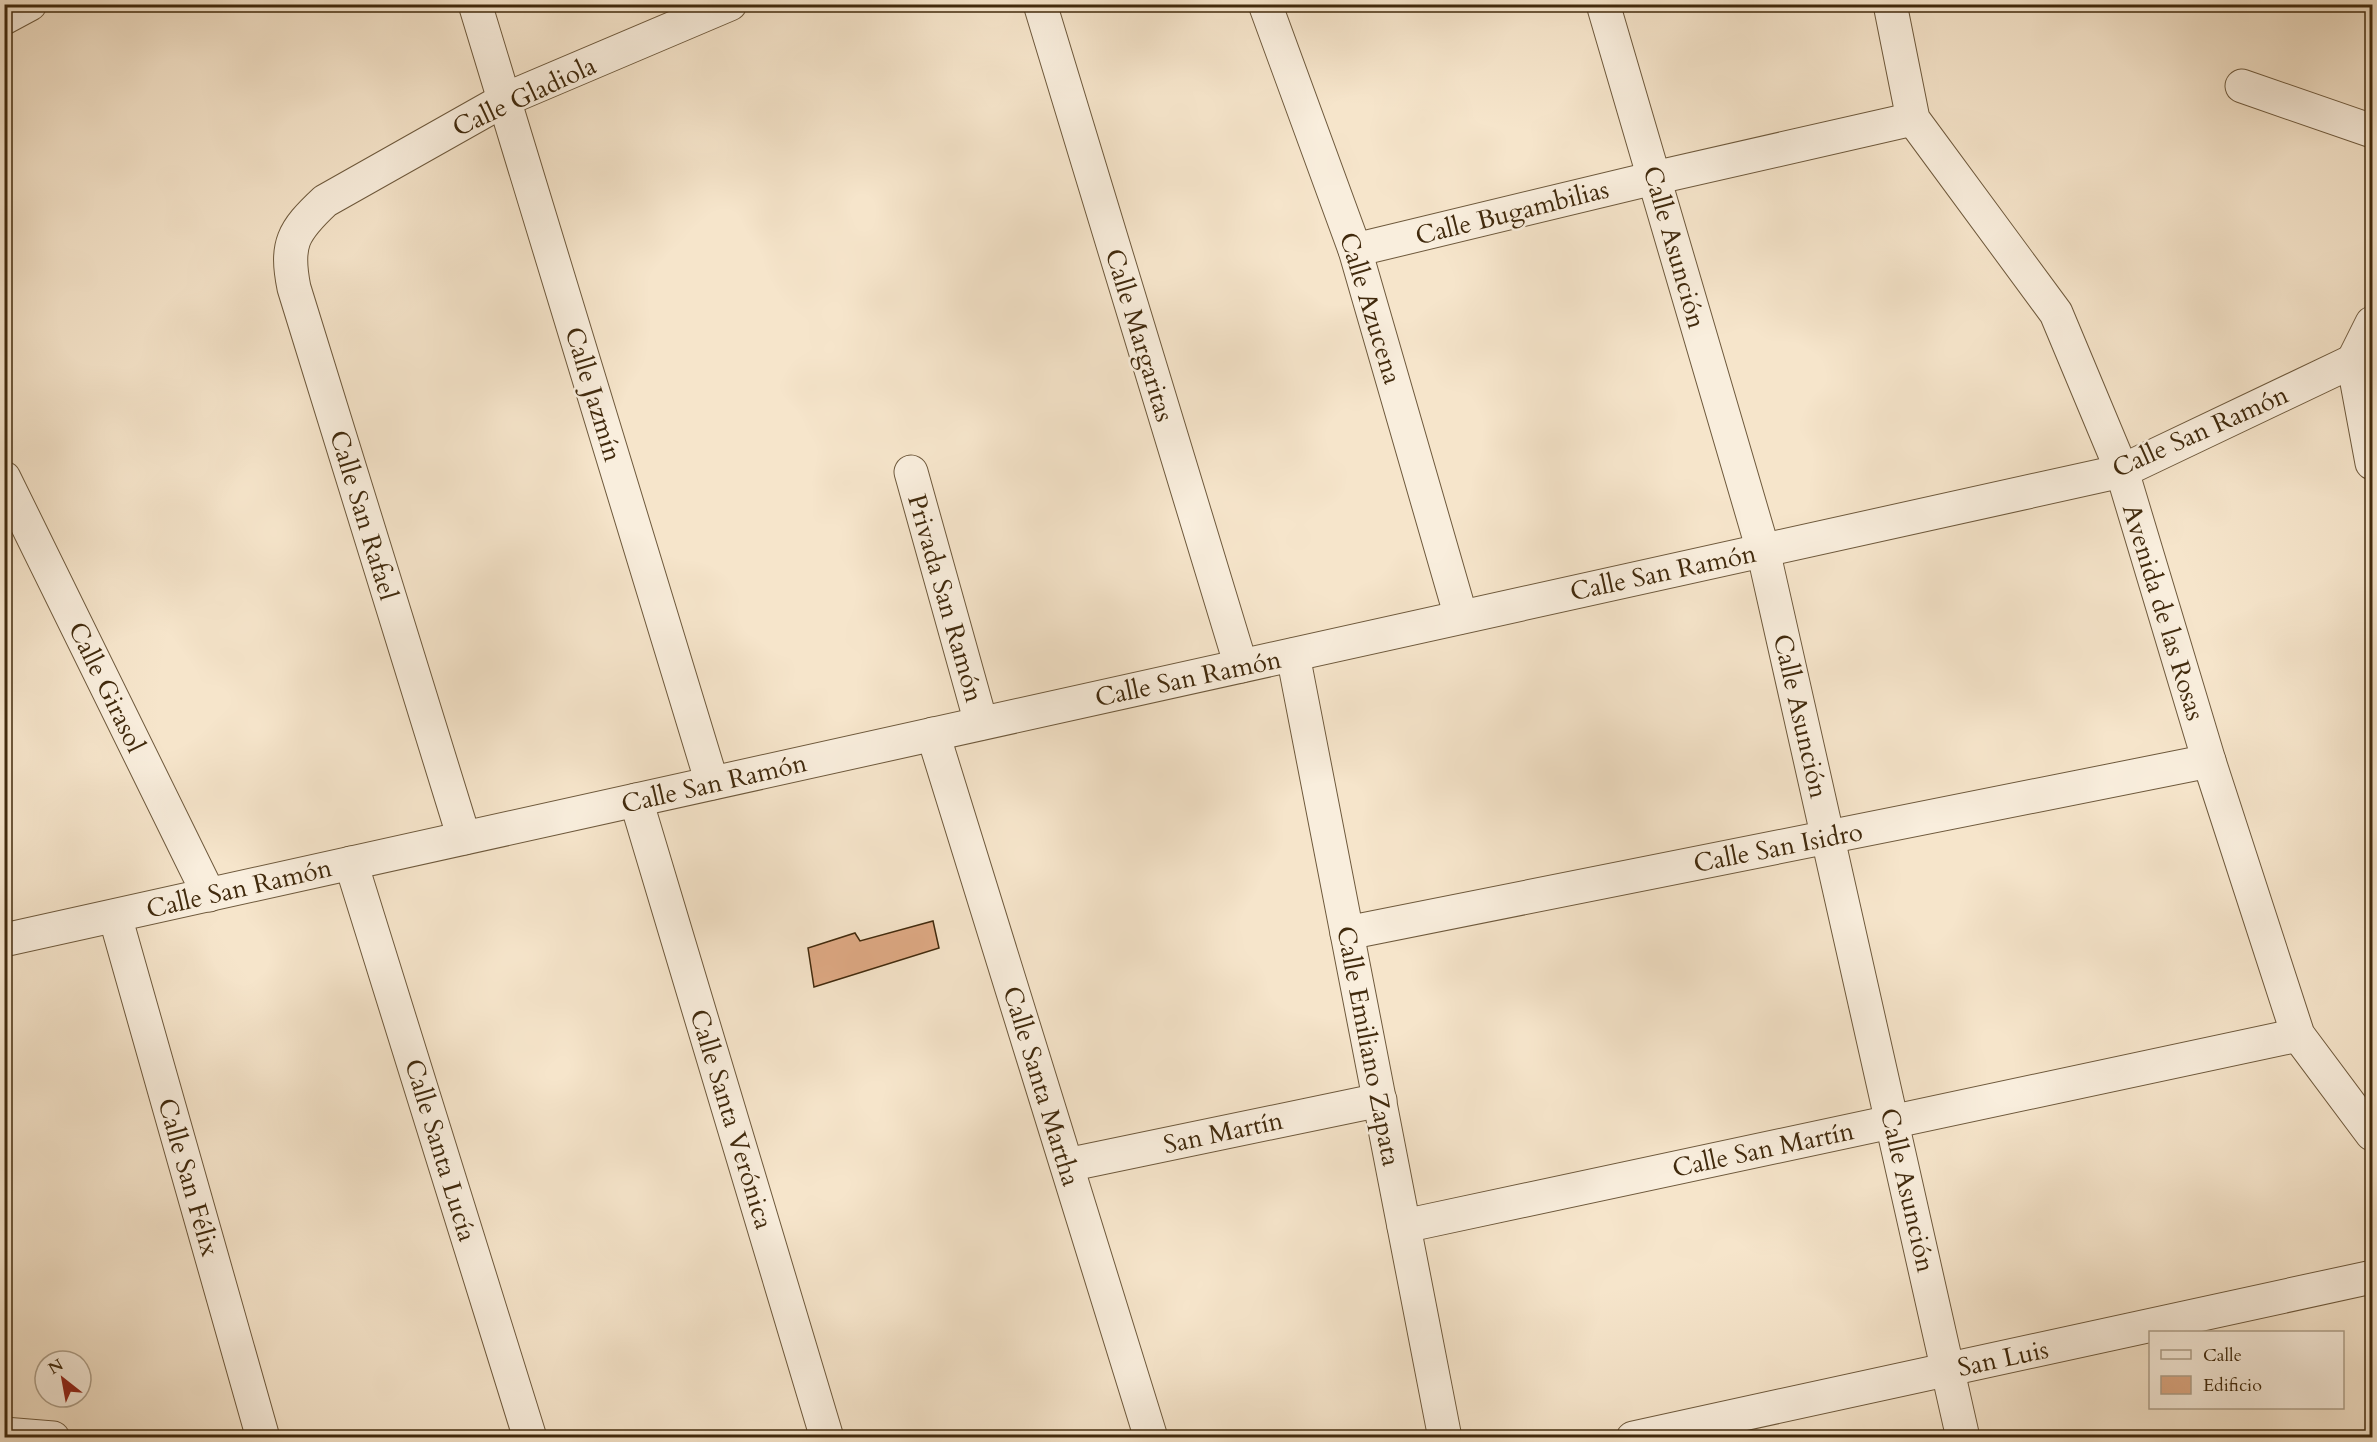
<svg xmlns="http://www.w3.org/2000/svg" width="2377" height="1442" viewBox="0 0 2377 1442" font-family="Cardo,serif">
	<style>
		.building { fill: #dea984; stroke: #412a0d; stroke-width: 1.5 }
		.lines { fill: none; stroke-linecap: round; stroke-linejoin: round }
		.minor-casing { stroke: #6e593c; stroke-width: 35 }
		.minor { stroke: #f9eedd; stroke-width: 33 }
		.labels { text-anchor: middle; stroke-width: 5; stroke-linejoin: round; paint-order: stroke }
		.street-label { font-size: 26px; fill: #412a0d; stroke: #f9eedd }
	</style>
	<rect width="100%" height="100%" fill="#f6e5cb"/>
	<filter id="stains"><feTurbulence type="fractalNoise" baseFrequency=".00333" numOctaves="4"/><feColorMatrix values="0 0 0 0 .2 0 0 0 0 .09 0 0 0 0 .02 0 0 0 .5 -.17"/></filter>
	<radialGradient id="worn" r=".72"><stop offset=".6" stop-color="#630" stop-opacity="0"/><stop offset="1" stop-color="#630" stop-opacity=".3"/></radialGradient>
	<!-- building -->
	<polygon class="building" points="933,921 939,948 814,987 808,948 855,933 860,941"/>
	<g class="lines">
		<!-- minor casing -->
		<g class="minor-casing">
			<g id="minor">
				<polyline points="475,4 712,783"/>
				<polyline points="1040,4 1241,666"/>
				<polyline points="1265,4 1355,250 1461,617"/>
				<polyline points="1603,4 1763,550 1963,1438"/>
				<polyline points="1890,4 1913,119 2056,313 2122,471 2209,761 2298,1035 2372,1134"/>
				<polyline points="4,18 30,4"/>
				<polyline points="2242,86 2372,131"/>
				<polyline points="1355,250 1654,178 1913,119"/>
				<polyline points="2353,361 2372,463"/>
				<polyline points="2353,361 2372,323"/>
				<polyline points="911,472 981,723"/>
				<polyline points="4,478 209,895"/>
				<polyline points="1293,655 1445,1438"/>
				<polyline points="933,734 1151,1438"/>
				<polyline points="636,800 827,1438"/>
				<path d="M464,838L294,288C285,244 293,231 325,201L504,100L730,4"/>
				<polyline points="351,863 530,1438"/>
				<polyline points="115,916 263,1438"/>
				<polyline points="1347,933 2209,761"/>
				<polyline points="4,940 2122,471 2353,361"/>
				<polyline points="1067,1165 1380,1100"/>
				<polyline points="1404,1226 2298,1035"/>
				<polyline points="4,1434 53,1438"/>
				<polyline points="1633,1438 2372,1277"/>
			</g>
		</g>
		<!-- minor -->
		<use href="#minor" class="minor"/>
	</g>
	<g class="labels">
		<!-- street labels -->
		<g class="street-label">
			<text transform="translate(524 96) rotate(-25)" y="9">Calle Gladiola</text>
			<text transform="translate(1512 212) rotate(-14)" y="9">Calle Bugambilias</text>
			<text transform="translate(1675 247) rotate(74)" y="9">Calle Asunción</text>
			<text transform="translate(1371 308) rotate(73)" y="9">Calle Azucena</text>
			<text transform="translate(1140 335) rotate(73)" y="9">Calle Margaritas</text>
			<text transform="translate(594 394) rotate(73)" y="9">Calle Jazmín</text>
			<text transform="translate(2200 431) rotate(-24)" y="9">Calle San Ramón</text>
			<text transform="translate(364 515) rotate(73)" y="9">Calle San Rafael</text>
			<text transform="translate(1663 572) rotate(-12)" y="9">Calle San Ramón</text>
			<text transform="translate(946 598) rotate(74)" y="9">Privada San Ramón</text>
			<text transform="translate(2164 612) rotate(73)" y="9">Avenida de las Rosas</text>
			<text transform="translate(1188 678) rotate(-12)" y="9">Calle San Ramón</text>
			<text transform="translate(107 687) rotate(64)" y="9">Calle Girasol</text>
			<text transform="translate(1801 716) rotate(77)" y="9">Calle Asunción</text>
			<text transform="translate(714 783) rotate(-13)" y="9">Calle San Ramón</text>
			<text transform="translate(1778 847) rotate(-11)" y="9">Calle San Isidro</text>
			<text transform="translate(239 888) rotate(-13)" y="9">Calle San Ramón</text>
			<text transform="translate(1369 1046) rotate(79)" y="9">Calle Emiliano Zapata</text>
			<text transform="translate(1042 1086) rotate(73)" y="9">Calle Santa Martha</text>
			<text transform="translate(732 1119) rotate(73)" y="9">Calle Santa Verónica</text>
			<text transform="translate(1223 1132) rotate(-12)" y="9">San Martín</text>
			<text transform="translate(1763 1149) rotate(-12)" y="9">Calle San Martín</text>
			<text transform="translate(441 1150) rotate(73)" y="9">Calle Santa Lucía</text>
			<text transform="translate(189 1177) rotate(74)" y="9">Calle San Félix</text>
			<text transform="translate(1908 1190) rotate(77)" y="9">Calle Asunción</text>
			<text transform="translate(2003 1358) rotate(-12)" y="9">San Luis</text>
		</g>
	</g>
	<!-- margin -->
	<rect width="2377" height="1442" fill="none" stroke="#f6e5cb" stroke-width="24"/>
	<rect x="6" y="6" width="2365" height="1430" fill="none" stroke="#412a0d" stroke-width="3"/>
	<rect x="12" y="12" width="2353" height="1418" fill="none" stroke="#412a0d" stroke-width="1.5"/>
	<!-- legend -->
	<rect x="2149" y="1331" width="195" height="78" fill="#f9eedd" stroke="#afa08a" stroke-width="1.5"/>
	<rect x="2161" y="1350" width="30" height="9" fill="#f9eedd" stroke="#afa08a" stroke-width="1.5"/>
	<text x="2203" y="1361" font-size="18" fill="#412a0d">Calle</text>
	<rect x="2161" y="1376" width="30" height="18" fill="#dea984" stroke="#afa08a" stroke-width="1.5"/>
	<text x="2203" y="1391" font-size="18" fill="#412a0d">Edificio</text>
	<!-- north arrow -->
	<g transform="translate(63 1379) rotate(329)"><circle r="28" fill="#f9eedd" stroke="#afa08a" stroke-width="1.5"/>
	<path d="M0-4.5L10 22L0 15L-10 22Z" fill="#8f2418"/>
	<text y="-9" font-size="16" font-weight="bold" text-anchor="middle" fill="#412a0d">N</text>
	</g>
	<rect width="100%" height="100%" filter="url(#stains)"/>
	<rect width="100%" height="100%" fill="url(#worn)"/>
</svg>
